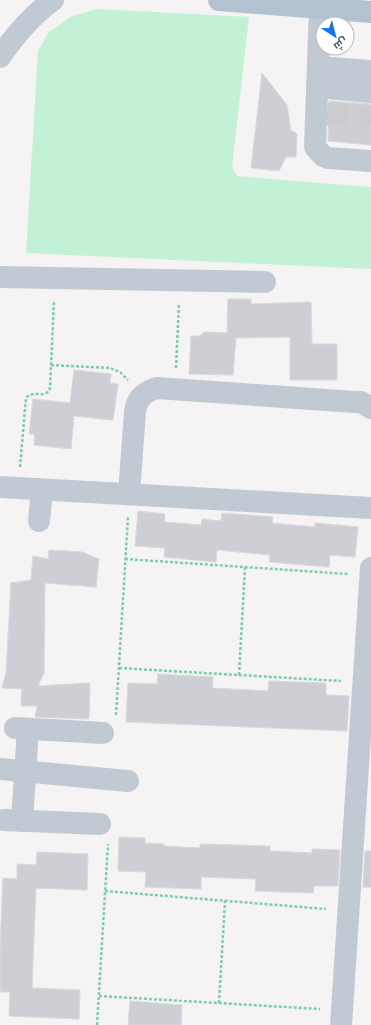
<svg xmlns="http://www.w3.org/2000/svg" width="371" height="1025" viewBox="0 0 371 1025" font-family="'Asap Condensed',Cairo,sans-serif">
	<style>
		.green { fill: #c3f1d5 }
		.building { fill: #cdcfd5; stroke: #d7d9de }
		.lines { fill: none; stroke-linecap: round; stroke-linejoin: round }
		.minor-tunnel { stroke: #caccce; stroke-width: 22; stroke-dasharray: 22 11; stroke-linecap: butt }
		.path { stroke: #7ad0a6; stroke-width: 2.5; stroke-dasharray: 3 2; stroke-linecap: butt }
		.minor { stroke: #c1cad2; stroke-width: 22 }
		.major { stroke: #b3c2d1; stroke-width: 22 }
	</style>
	<rect width="100%" height="100%" fill="#f5f3f3"/>
	<!-- green -->
	<polygon class="green" points="97,9 249,17 232,167 237,176 371,187 371,269 26,253 38,51 48,33 72,16"/>
	<!-- building -->
	<g class="building">
		<polygon points="262,73 287,105 291,130 297,134 296,157 286,157 279,171 251,168"/>
		<polygon points="329,101 371,104 371,145 328,141"/>
		<polygon points="228,299 251,299 251,304 311,302 312,344 337,344 337,380 290,380 290,337 236,338 233,375 189,374 191,336 200,336 204,332 227,333"/>
		<polygon points="74,370 111,374 110,383 118,384 113,420 74,416 71,449 34,445 35,434 29,434 33,399 70,403"/>
		<polygon points="138,511 165,514 164,522 201,525 202,519 221,521 222,513 273,517 272,523 315,527 315,523 358,527 355,557 330,555 329,567 269,562 270,555 217,550 216,562 164,557 165,548 135,546"/>
		<polygon points="49,550 82,552 99,559 96,587 45,583 44,673 38,686 90,683 89,719 35,717 37,706 21,706 22,689 2,688 6,673 11,583 31,580 33,556 48,559"/>
		<polygon points="158,674 213,677 212,688 268,691 269,681 326,683 326,695 349,696 347,731 126,722 128,683 157,684"/>
		<polygon points="119,837 145,838 145,843 164,844 164,846 200,848 200,844 270,846 270,851 312,853 312,849 340,850 338,886 314,886 313,893 255,891 256,879 201,877 201,889 145,887 146,872 118,871"/>
		<polygon points="365,851 371,851 371,887 363,887"/>
		<polygon points="37,852 88,854 87,890 36,888 32,988 80,990 79,1019 9,1016 10,992 0,992 0,949 3,878 17,879 17,864 36,865"/>
		<polygon points="130,1001 182,1005 181,1025 128,1025"/>
	</g>
	<g class="lines">
		<!-- minor-tunnel -->
		<polyline class="minor-tunnel" points="327,114 371,117"/>
		<!-- path -->
		<g class="path">
			<polyline points="51,365 110,368 120,372 128,380"/>
			<polyline points="176,368 179,303"/>
			<path d="M20,467L26,398C33,389 46,400 50,388L54,300"/>
			<polyline points="125,559 348,574"/>
			<polyline points="119,668 341,681"/>
			<polyline points="239,675 245,567"/>
			<polyline points="116,715 128,517"/>
			<polyline points="105,891 326,909"/>
			<polyline points="99,996 320,1009"/>
			<polyline points="219,1003 225,901"/>
			<polyline points="97,1025 108,844"/>
		</g>
		<!-- minor -->
		<g class="minor">
			<polyline points="320,8 315,147 323,156 328,158 371,161"/>
			<path d="M0,57C15,35 31,16 53,0"/>
			<polyline points="318,67 371,71"/>
			<polyline points="317,87 371,92"/>
			<polyline points="0,277 265,282"/>
			<polyline points="0,487 371,508"/>
			<path d="M129,494L135,412C137,398 144,392 157,388L354,402H361L371,408"/>
			<polyline points="39,521 42,490"/>
			<polyline points="15,728 103,733"/>
			<polyline points="0,769 128,781"/>
			<polyline points="4,820 100,824"/>
			<polyline points="22,821 28,729"/>
			<polyline points="341,1025 371,568"/>
		</g>
		<!-- major -->
		<polyline class="major" points="219,0 371,12"/>
	</g>
	<!-- north arrow -->
	<g transform="translate(335 36) rotate(144)"><circle r="19" fill="#ffffff" stroke="#b7bbc0"/>
	<path d="M0-3L7 15L0 10L-7 15Z" fill="#1a73e8"/>
	<text y="-6" font-size="11" font-weight="bold" text-anchor="middle" fill="#4a5661">ش</text>
	</g>
</svg>
